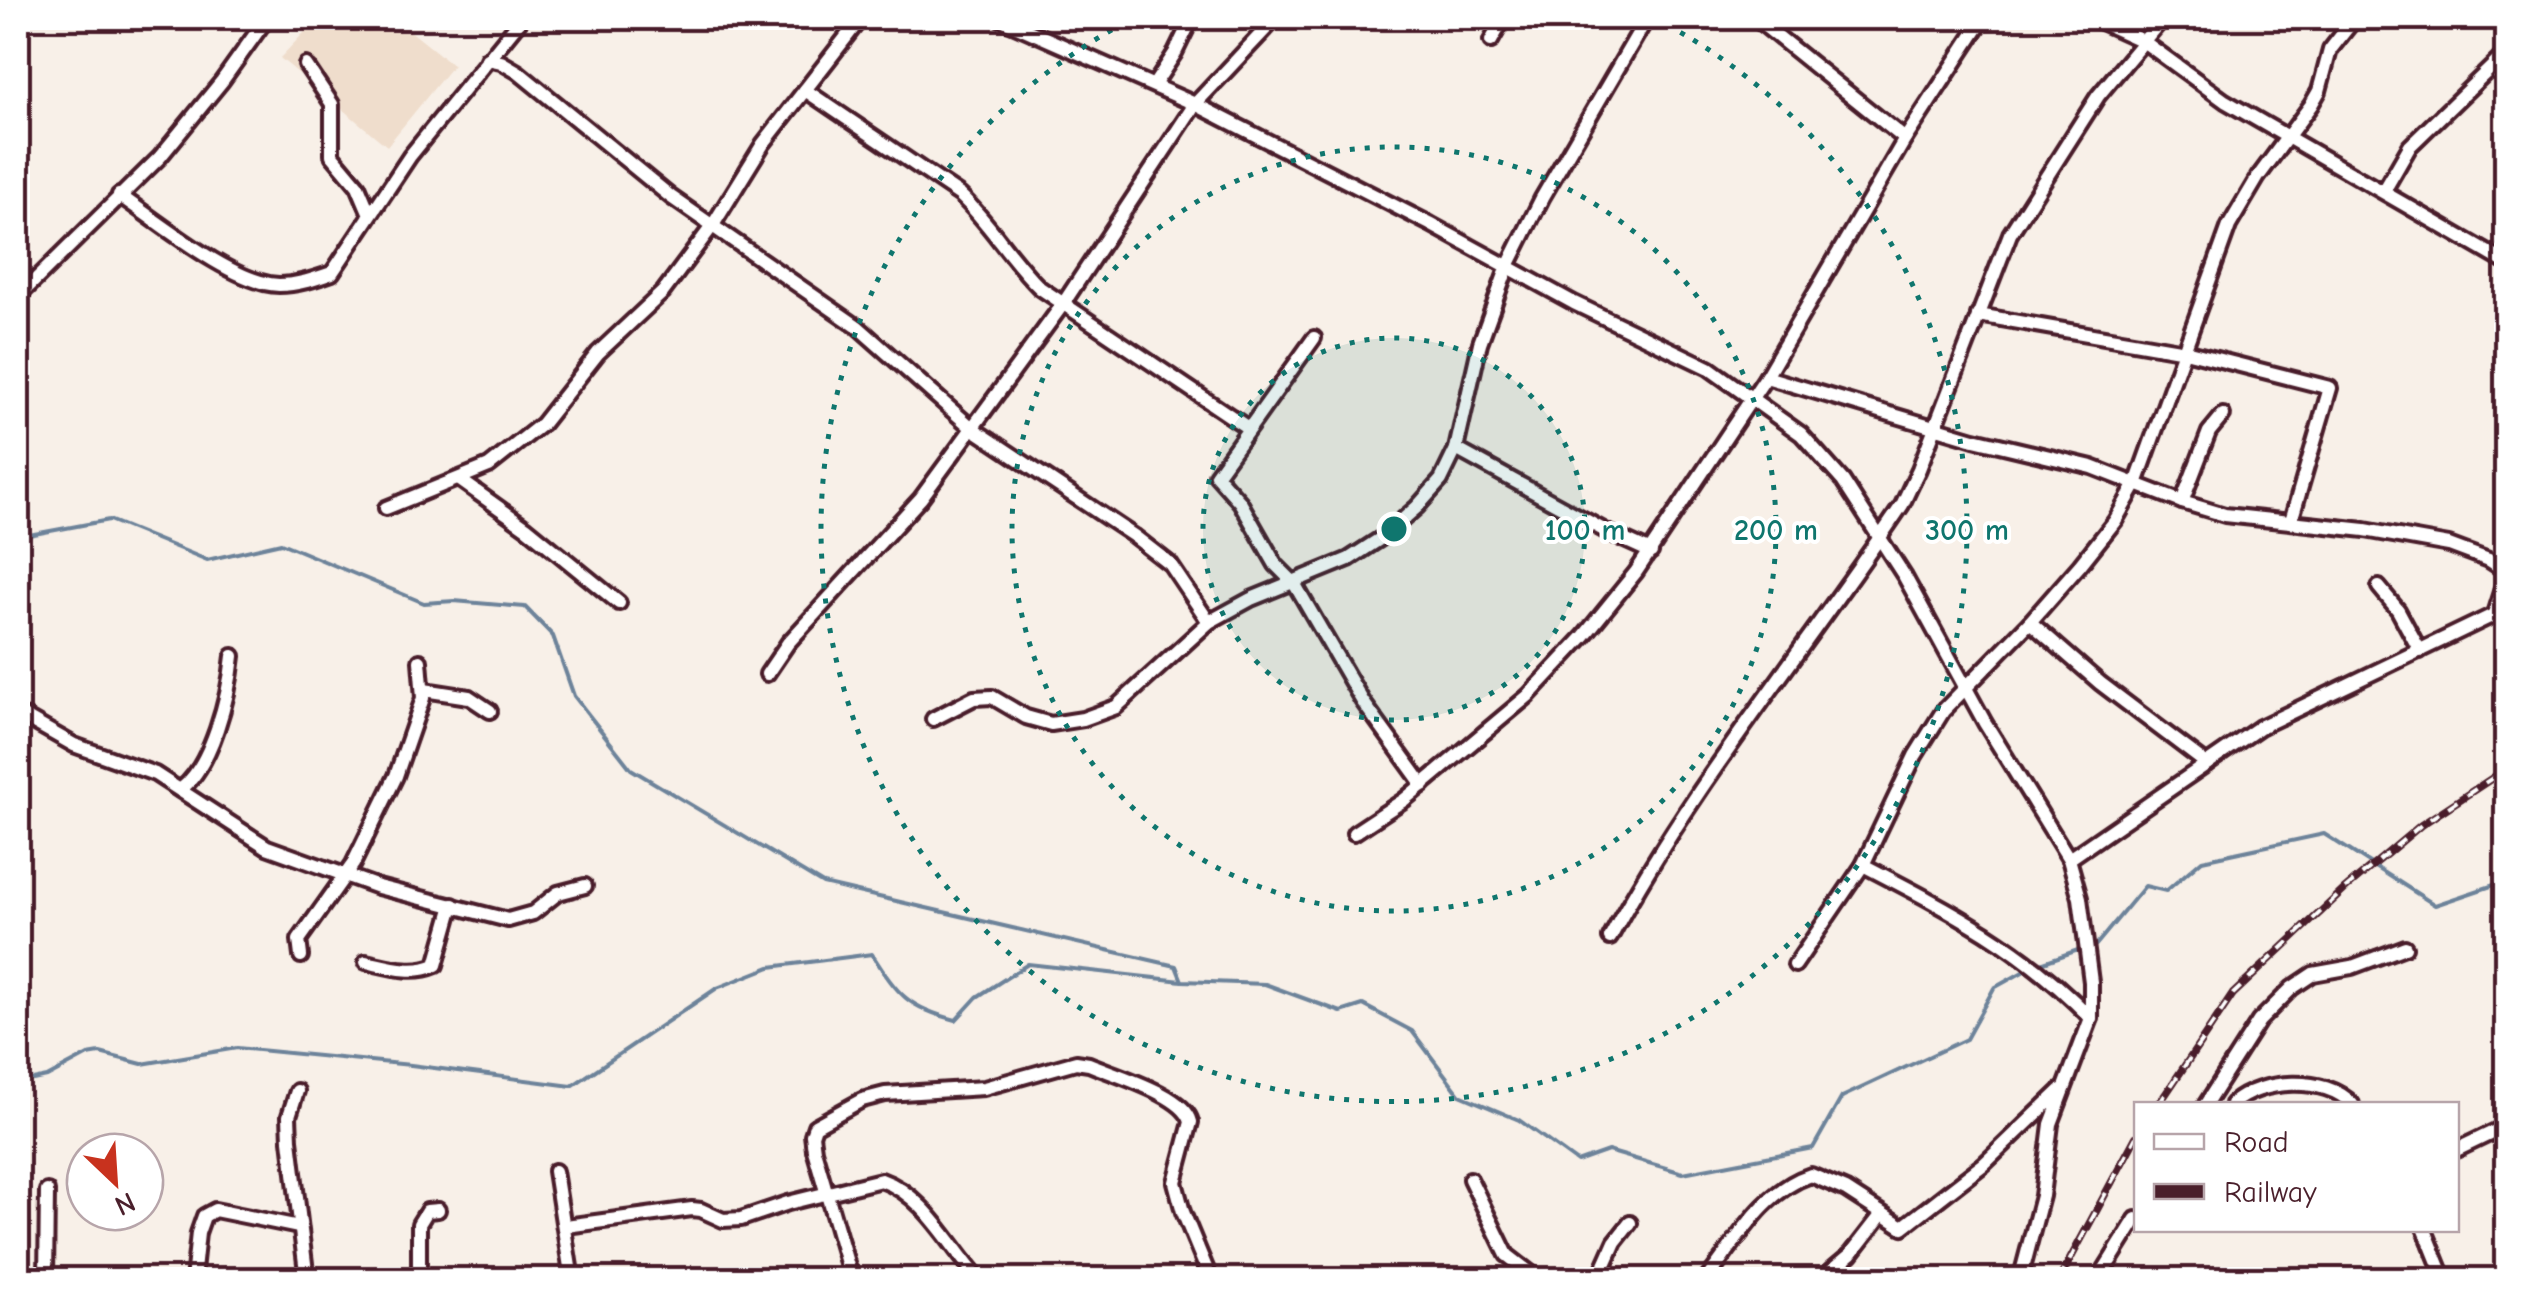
<svg xmlns="http://www.w3.org/2000/svg" width="2524" height="1297" viewBox="0 0 2524 1297" font-family="'Comic Neue',sans-serif">
	<style>
		.built { fill: #efddcc }
		.lines { fill: none; stroke-linecap: round; stroke-linejoin: round }
		.stream { stroke: #6d839a; stroke-width: 4 }
		.minor-casing { stroke: #4a1f2b; stroke-width: 20 }
		.minor { stroke: #fff; stroke-width: 12 }
		.rail-casing { stroke: #4a1f2b; stroke-width: 8 }
		.rail { stroke: #fff; stroke-width: 4; stroke-dasharray: 11; stroke-linecap: butt }
		.ring { fill: none; stroke: #0f766e; stroke-width: 5; stroke-dasharray: 5 10 }
		.centre { fill: #0f766e; stroke: #fff; stroke-width: 5 }
		.ring-label { font-size: 30px; text-anchor: middle; font-weight: bold; fill: #0f766e; stroke: #fff; stroke-width: 8; stroke-linejoin: round; paint-order: stroke }
	</style>
	<rect width="100%" height="100%" fill="#f8f0e8"/>
	<filter id="ink" filterUnits="userSpaceOnUse"><feTurbulence type="fractalNoise" baseFrequency=".01" numOctaves="2"/><feDisplacementMap in="SourceGraphic" scale="20" xChannelSelector="R" yChannelSelector="G"/><feConvolveMatrix kernelMatrix="1 2 1 2 8 2 1 2 1" color-interpolation-filters="sRGB"/></filter>
	<g filter="url(#ink)">
		<!-- built -->
		<polygon class="built" points="318,18 394,18 453,65 387,146 280,58"/>
		<g class="lines">
			<!-- stream -->
			<g class="stream">
				<polyline points="18,537 109,520 207,560 281,543 424,603 454,601 525,607 553,636 574,696 631,769 823,884 1176,966 1182,981"/>
				<polyline points="2090,947 2096,945 2145,886 2166,891 2202,860 2324,834 2435,905 2506,881"/>
				<polyline points="2038,964 2081,949"/>
				<path d="M18,1076L33,1080L47,1077L88,1055L100,1053L142,1064L237,1048L411,1065L572,1086L717,988L770,967L872,954C898,995 908,1008 956,1020L977,997L1028,964L1182,981L1265,984L1341,1012L1363,1005L1412,1031L1460,1095L1519,1120L1577,1162L1608,1151L1683,1173L1813,1148L1842,1097L1966,1039L1994,988L2030,968"/>
			</g>
			<!-- minor casing -->
			<g class="minor-casing">
				<g id="minor">
					<polyline points="999,18 1195,104 1430,224 1574,303 1709,368 1801,434 1843,481 1905,577 1985,723 2069,859 2080,898 2091,982 2091,1018 2051,1124 2042,1196 2020,1280"/>
					<polyline points="1755,18 1905,139"/>
					<polyline points="2092,18 2143,41 2225,101 2506,263"/>
					<polyline points="1491,41 1504,18"/>
					<polyline points="487,59 501,62 518,72 671,197 858,327 972,428 1134,536 1170,564 1209,622"/>
					<polyline points="306,65 332,104 332,155 358,186 369,212"/>
					<polyline points="1154,85 1175,53 1192,18"/>
					<path d="M805,90L960,195C990,223 1010,259 1040,288L1248,428"/>
					<polyline points="2384,191 2410,146 2506,53"/>
					<path d="M119,195C157,221 235,285 279,285C297,285 315,279 332,273L410,156L522,18"/>
					<polyline points="18,297 160,157 222,81 267,18"/>
					<polyline points="1978,315 2185,351 2330,388 2291,521"/>
					<polyline points="1314,338 1216,475 1240,502 1276,565 1294,583 1363,702 1423,785"/>
					<polyline points="1766,377 1974,439 2092,467 2182,502 2225,515 2365,530 2449,545 2489,560 2506,571"/>
					<polyline points="1456,449 1609,533 1651,552"/>
					<polyline points="460,480 527,528 619,603"/>
					<polyline points="2182,502 2209,432 2223,415"/>
					<polyline points="386,508 489,466 542,424 598,353 663,292 713,225 763,144 861,18"/>
					<polyline points="2379,587 2398,610 2420,651"/>
					<polyline points="2494,614 2506,576"/>
					<polyline points="2030,622 2100,683 2207,764"/>
					<polyline points="767,674 788,643 921,498 1063,304 1195,104 1276,18"/>
					<polyline points="424,690 469,697 490,711"/>
					<polyline points="18,713 74,745 155,774 267,847 378,887 508,920 533,913 558,893 585,886"/>
					<polyline points="933,719 974,698 992,697 1026,717 1051,724 1083,719 1116,707 1209,622 1251,599 1349,559 1383,537 1417,507 1441,480 1456,449 1480,343 1508,266 1542,198 1647,18"/>
					<path d="M180,790C212,766 229,696 233,656"/>
					<polyline points="1354,833 1404,800 1528,696 1584,636 1636,572 1766,377 1905,139 1984,18"/>
					<polyline points="2069,859 2260,727 2506,609"/>
					<path d="M1863,865C1950,910 2021,946 2091,1018"/>
					<path d="M1610,938C1691,786 1806,648 1902,505L1919,469L2010,234L2098,96L2163,18"/>
					<polyline points="301,956 299,940 353,864 396,776 423,698 420,661"/>
					<path d="M366,962C389,967 413,975 436,965L453,905"/>
					<polyline points="1795,965 1863,865 1915,756 1943,711 2030,622 2080,565 2115,521 2136,484 2229,226 2258,177 2311,105 2319,91 2330,50 2355,18"/>
					<polyline points="297,1091 289,1116 290,1140 307,1280"/>
					<polyline points="2206,1104 2259,1021 2292,988 2313,974 2352,967 2405,947"/>
					<path d="M2232,1104C2260,1079 2326,1075 2352,1104"/>
					<polyline points="2456,1150 2506,1126"/>
					<polyline points="555,1171 572,1280"/>
					<polyline points="1470,1179 1507,1255 1537,1278"/>
					<path d="M566,1226L692,1209L701,1210L723,1220L741,1219L788,1203L881,1180C925,1195 950,1247 980,1280"/>
					<polyline points="2425,1230 2445,1280"/>
					<polyline points="46,1280 47,1191"/>
					<polyline points="193,1280 198,1233 204,1216 215,1210 299,1227"/>
					<polyline points="419,1280 419,1224 427,1211 438,1210"/>
					<path d="M852,1280L814,1150L812,1135L815,1126L862,1100L885,1094L984,1088L1076,1062L1089,1064C1115,1075 1185,1095 1191,1122L1175,1182L1183,1212L1211,1280"/>
					<polyline points="1598,1280 1615,1242 1630,1223"/>
					<path d="M1706,1280C1737,1241 1762,1191 1811,1175L1846,1190L1903,1227L1984,1164L2061,1090"/>
					<polyline points="1820,1280 1851,1254 1882,1214"/>
					<polyline points="2098,1280 2136,1219"/>
				</g>
			</g>
			<!-- minor -->
			<use href="#minor" class="minor"/>
			<!-- rail casing -->
			<g class="rail-casing">
				<g id="rail">
					<polyline points="2159,1104 2233,994 2345,889 2421,825 2506,769"/>
					<polyline points="2059,1280 2136,1137"/>
				</g>
			</g>
			<!-- rail -->
			<use href="#rail" class="rail"/>
		</g>
	</g>
	<!-- distance rings -->
	<circle cx="1394" cy="529" r="191" fill="#0f766e" fill-opacity=".12"/>
	<g class="ring">
		<circle cx="1394" cy="529" r="191"/>
		<circle cx="1394" cy="529" r="382"/>
		<path d="M1654 18A573 573 0 1 1 1134 18"/>
	</g>
	<circle cx="1394" cy="529" r="15" class="centre"/>
	<g class="ring-label">
		<text x="1585" y="540">100 m</text>
		<text x="1776" y="540">200 m</text>
		<text x="1967" y="540">300 m</text>
	</g>
	<!-- margin -->
	<rect width="2524" height="1297" fill="none" stroke="#fff" stroke-width="60"/>
	<rect x="30" y="30" width="2464" height="1237" fill="none" stroke="#4a1f2b" stroke-width="4" filter="url(#ink)"/>
	<!-- legend -->
	<rect x="2134" y="1102" width="325" height="130" fill="#ffffff" stroke="#b7a5aa" stroke-width="2.5"/>
	<rect x="2154" y="1134" width="50" height="15" fill="#ffffff" stroke="#b7a5aa" stroke-width="2.5"/>
	<text x="2224" y="1152" font-size="30" fill="#4a1f2b">Road</text>
	<rect x="2154" y="1184" width="50" height="15" fill="#4a1f2b" stroke="#b7a5aa" stroke-width="2.5"/>
	<text x="2224" y="1202" font-size="30" fill="#4a1f2b">Railway</text>
	<!-- north arrow -->
	<g transform="translate(115 1182) rotate(155)"><circle r="48" fill="#ffffff" stroke="#b7a5aa" stroke-width="2.5"/>
	<path d="M0-8L18 38L0 25L-18 38Z" fill="#c8321e"/>
	<text y="-15" font-size="28" font-weight="bold" text-anchor="middle" fill="#4a1f2b">N</text>
	</g>
</svg>
